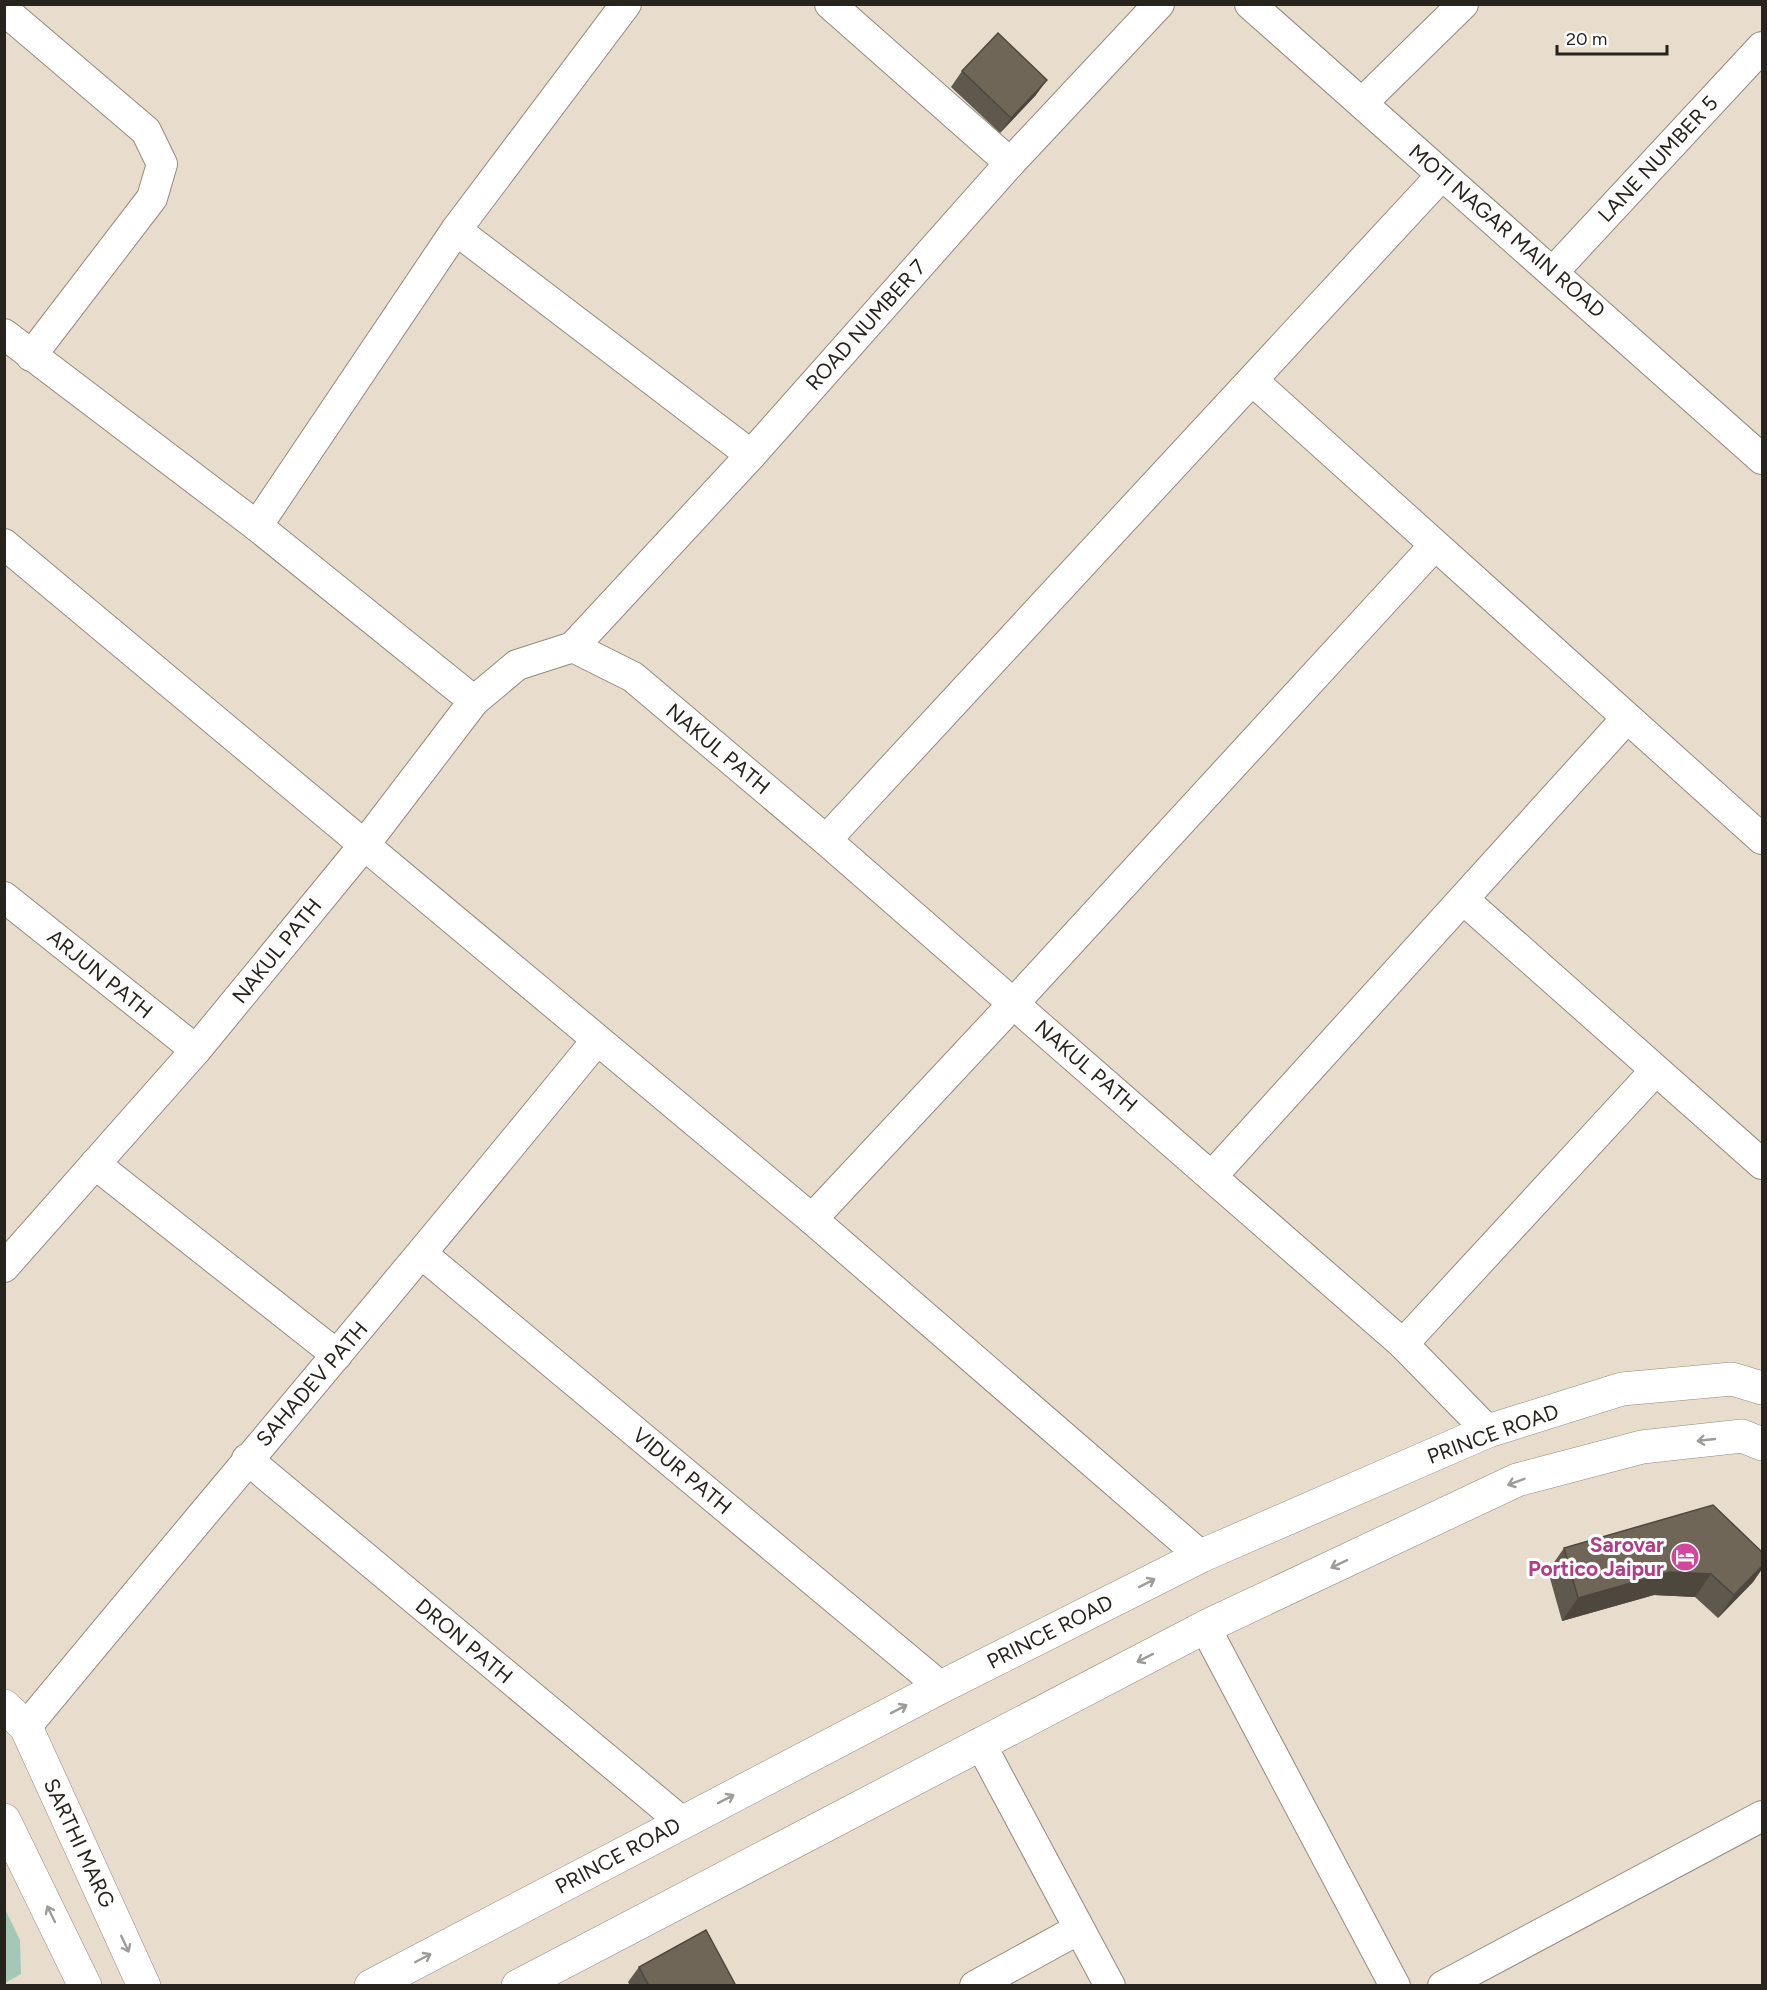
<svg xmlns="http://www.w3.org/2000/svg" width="1767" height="1990" viewBox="0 0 1767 1990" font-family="Figtree,sans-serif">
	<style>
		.green { fill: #a5c8b6 }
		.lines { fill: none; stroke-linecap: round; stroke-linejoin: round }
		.street-casing { stroke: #948a7b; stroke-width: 32 }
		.secondary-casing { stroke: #948a7b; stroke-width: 34 }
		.street { stroke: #fff; stroke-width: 30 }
		.secondary { stroke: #fff; stroke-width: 33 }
		.wall { fill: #5f584c }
		.shaded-wall { fill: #4e473e }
		.building { fill: #6f6658; stroke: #4e473e; stroke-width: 1.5 }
		.oneway { stroke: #9e9c99 }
		.labels { text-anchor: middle; stroke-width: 6; stroke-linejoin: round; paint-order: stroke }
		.street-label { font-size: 21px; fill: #27231d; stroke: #fff }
		.hotel-label { font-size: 21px; font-weight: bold; fill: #b23c85; stroke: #fff; text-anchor: end }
	</style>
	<rect width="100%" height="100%" fill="#e8ddcd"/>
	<!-- green -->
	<polygon class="green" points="4,1907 20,1940 21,1974 5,1983"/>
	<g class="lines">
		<!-- street casing -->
		<g class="street-casing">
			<g id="street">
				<polyline points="830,4 1010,163"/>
				<polyline points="1250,4 1762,459"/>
				<polyline points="4,10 146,131 162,164 152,198 31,356"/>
				<polyline points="1362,103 1463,4"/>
				<polyline points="456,230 751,455"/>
				<polyline points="1553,272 1762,47"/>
				<polyline points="4,334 257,526 474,701"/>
				<polyline points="1253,381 1762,839"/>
				<polyline points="257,526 456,230 626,4"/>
				<polyline points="4,544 812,1219 1201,1556"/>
				<polyline points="573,647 751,455 1010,163 1159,4"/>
				<polyline points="826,840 1442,175"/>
				<polyline points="4,897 196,1050"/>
				<polyline points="1464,900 1762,1164"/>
				<polyline points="95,1164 337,1355"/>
				<polyline points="1213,1175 1627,718"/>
				<polyline points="812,1219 1013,1004 1434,546"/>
				<polyline points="422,1254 941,1687"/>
				<polyline points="4,1267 196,1050 365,844 474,701 517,665 573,647 633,677 826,840 1403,1344 1488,1431"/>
				<polyline points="1403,1344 1655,1071"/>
				<polyline points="247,1459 682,1822"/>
				<polyline points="1205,1627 1395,1986"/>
				<path d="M26,1727C216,1497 409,1271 597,1040"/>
				<polyline points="980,1743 1110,1986"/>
				<polyline points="975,1986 1079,1929"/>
				<polyline points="1443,1986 1762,1816"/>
			</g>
		</g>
		<!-- secondary casing -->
		<g class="secondary-casing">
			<g id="secondary">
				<polyline points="4,1706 26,1727 144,1986"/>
				<polyline points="4,1820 85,1986"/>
				<polyline points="371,1986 941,1687 1201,1556 1488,1431 1622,1389 1732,1379 1762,1388"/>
				<polyline points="518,1986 1205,1627 1517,1480 1642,1447 1742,1436 1762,1444"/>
			</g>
		</g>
		<!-- street -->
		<use href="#street" class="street"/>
		<!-- secondary -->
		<use href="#secondary" class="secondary"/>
	</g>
	<!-- wall -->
	<g class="wall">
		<polygon points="962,71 1036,95 1000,133 951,87"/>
		<polygon points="1564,1548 1762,1552 1762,1569 1753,1582 1718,1618 1695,1597 1654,1595 1562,1621 1548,1571"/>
		<polygon points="639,1967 735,1984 734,1986 630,1986 628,1982"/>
	</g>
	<!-- shaded-wall -->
	<g class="shaded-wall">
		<polygon points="1047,80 1036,95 1000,133 1011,118"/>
		<polygon points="1762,1566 1762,1569 1753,1582 1718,1618 1734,1595"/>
		<polygon points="1670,1572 1711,1574 1695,1597 1654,1595 1562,1621 1578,1598"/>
	</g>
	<!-- building -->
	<g class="building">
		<polygon points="998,33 1047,80 1011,118 962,71"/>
		<polygon points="1713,1505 1762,1552 1762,1566 1734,1595 1711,1574 1670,1572 1578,1598 1564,1548"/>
		<polygon points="706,1930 735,1984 732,1986 649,1986 639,1967"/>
	</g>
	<!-- one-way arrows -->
	<defs><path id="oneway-shaft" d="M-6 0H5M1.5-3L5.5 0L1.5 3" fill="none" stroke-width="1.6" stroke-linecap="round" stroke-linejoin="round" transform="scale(1.5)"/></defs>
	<g class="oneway">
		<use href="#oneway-shaft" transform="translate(1706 1440) rotate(174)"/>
		<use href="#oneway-shaft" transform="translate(1516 1482) rotate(159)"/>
		<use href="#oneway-shaft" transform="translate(1339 1564) rotate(155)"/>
		<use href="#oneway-shaft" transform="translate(1147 1583) rotate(-27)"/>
		<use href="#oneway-shaft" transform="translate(1145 1658) rotate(153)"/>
		<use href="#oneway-shaft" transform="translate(899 1709) rotate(-27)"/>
		<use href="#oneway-shaft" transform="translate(726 1799) rotate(-27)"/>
		<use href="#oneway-shaft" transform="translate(51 1914) rotate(-116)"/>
		<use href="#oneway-shaft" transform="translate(125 1944) rotate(65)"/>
		<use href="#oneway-shaft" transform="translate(423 1958) rotate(-28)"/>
	</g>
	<!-- icons -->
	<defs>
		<g id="hotel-disc" transform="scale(1.5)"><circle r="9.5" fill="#d1479c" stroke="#fff"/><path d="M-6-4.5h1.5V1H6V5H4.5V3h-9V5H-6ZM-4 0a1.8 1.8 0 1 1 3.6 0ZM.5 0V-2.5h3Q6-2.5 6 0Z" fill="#fff"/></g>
	</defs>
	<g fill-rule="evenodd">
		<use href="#hotel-disc" x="1685" y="1557"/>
	</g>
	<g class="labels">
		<!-- street labels -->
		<g class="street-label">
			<text transform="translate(1658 159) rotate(-47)" y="7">LANE NUMBER 5</text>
			<text transform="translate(1507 231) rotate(41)" y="7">MOTI NAGAR MAIN ROAD</text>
			<text transform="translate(866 325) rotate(-48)" y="7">ROAD NUMBER 7</text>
			<text transform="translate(718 749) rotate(40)" y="7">NAKUL PATH</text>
			<text transform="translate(277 951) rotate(-51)" y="7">NAKUL PATH</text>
			<text transform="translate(100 974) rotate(39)" y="7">ARJUN PATH</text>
			<text transform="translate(1086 1066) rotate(41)" y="7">NAKUL PATH</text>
			<text transform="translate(312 1384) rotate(-49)" y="7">SAHADEV PATH</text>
			<text transform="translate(1493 1434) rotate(-20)" y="7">PRINCE ROAD</text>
			<text transform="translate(682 1471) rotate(40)" y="7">VIDUR PATH</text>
			<text transform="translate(1050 1632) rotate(-27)" y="7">PRINCE ROAD</text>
			<text transform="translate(464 1641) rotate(40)" y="7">DRON PATH</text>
			<text transform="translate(79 1843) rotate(65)" y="7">SARTHI MARG</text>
			<text transform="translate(618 1856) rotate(-28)" y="7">PRINCE ROAD</text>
		</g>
		<!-- hotel labels -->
		<g class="hotel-label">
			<text x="1664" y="1552">Sarovar<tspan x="1664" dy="24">Portico Jaipur</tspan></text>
		</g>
	</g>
	<!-- border -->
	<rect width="1767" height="1990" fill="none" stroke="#27231d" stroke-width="12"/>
	<!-- scale -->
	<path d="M1557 45v9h110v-9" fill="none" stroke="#27231d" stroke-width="3"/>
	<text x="1566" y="45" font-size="18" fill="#27231d" stroke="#ffffff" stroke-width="4.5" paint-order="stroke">20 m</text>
</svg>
